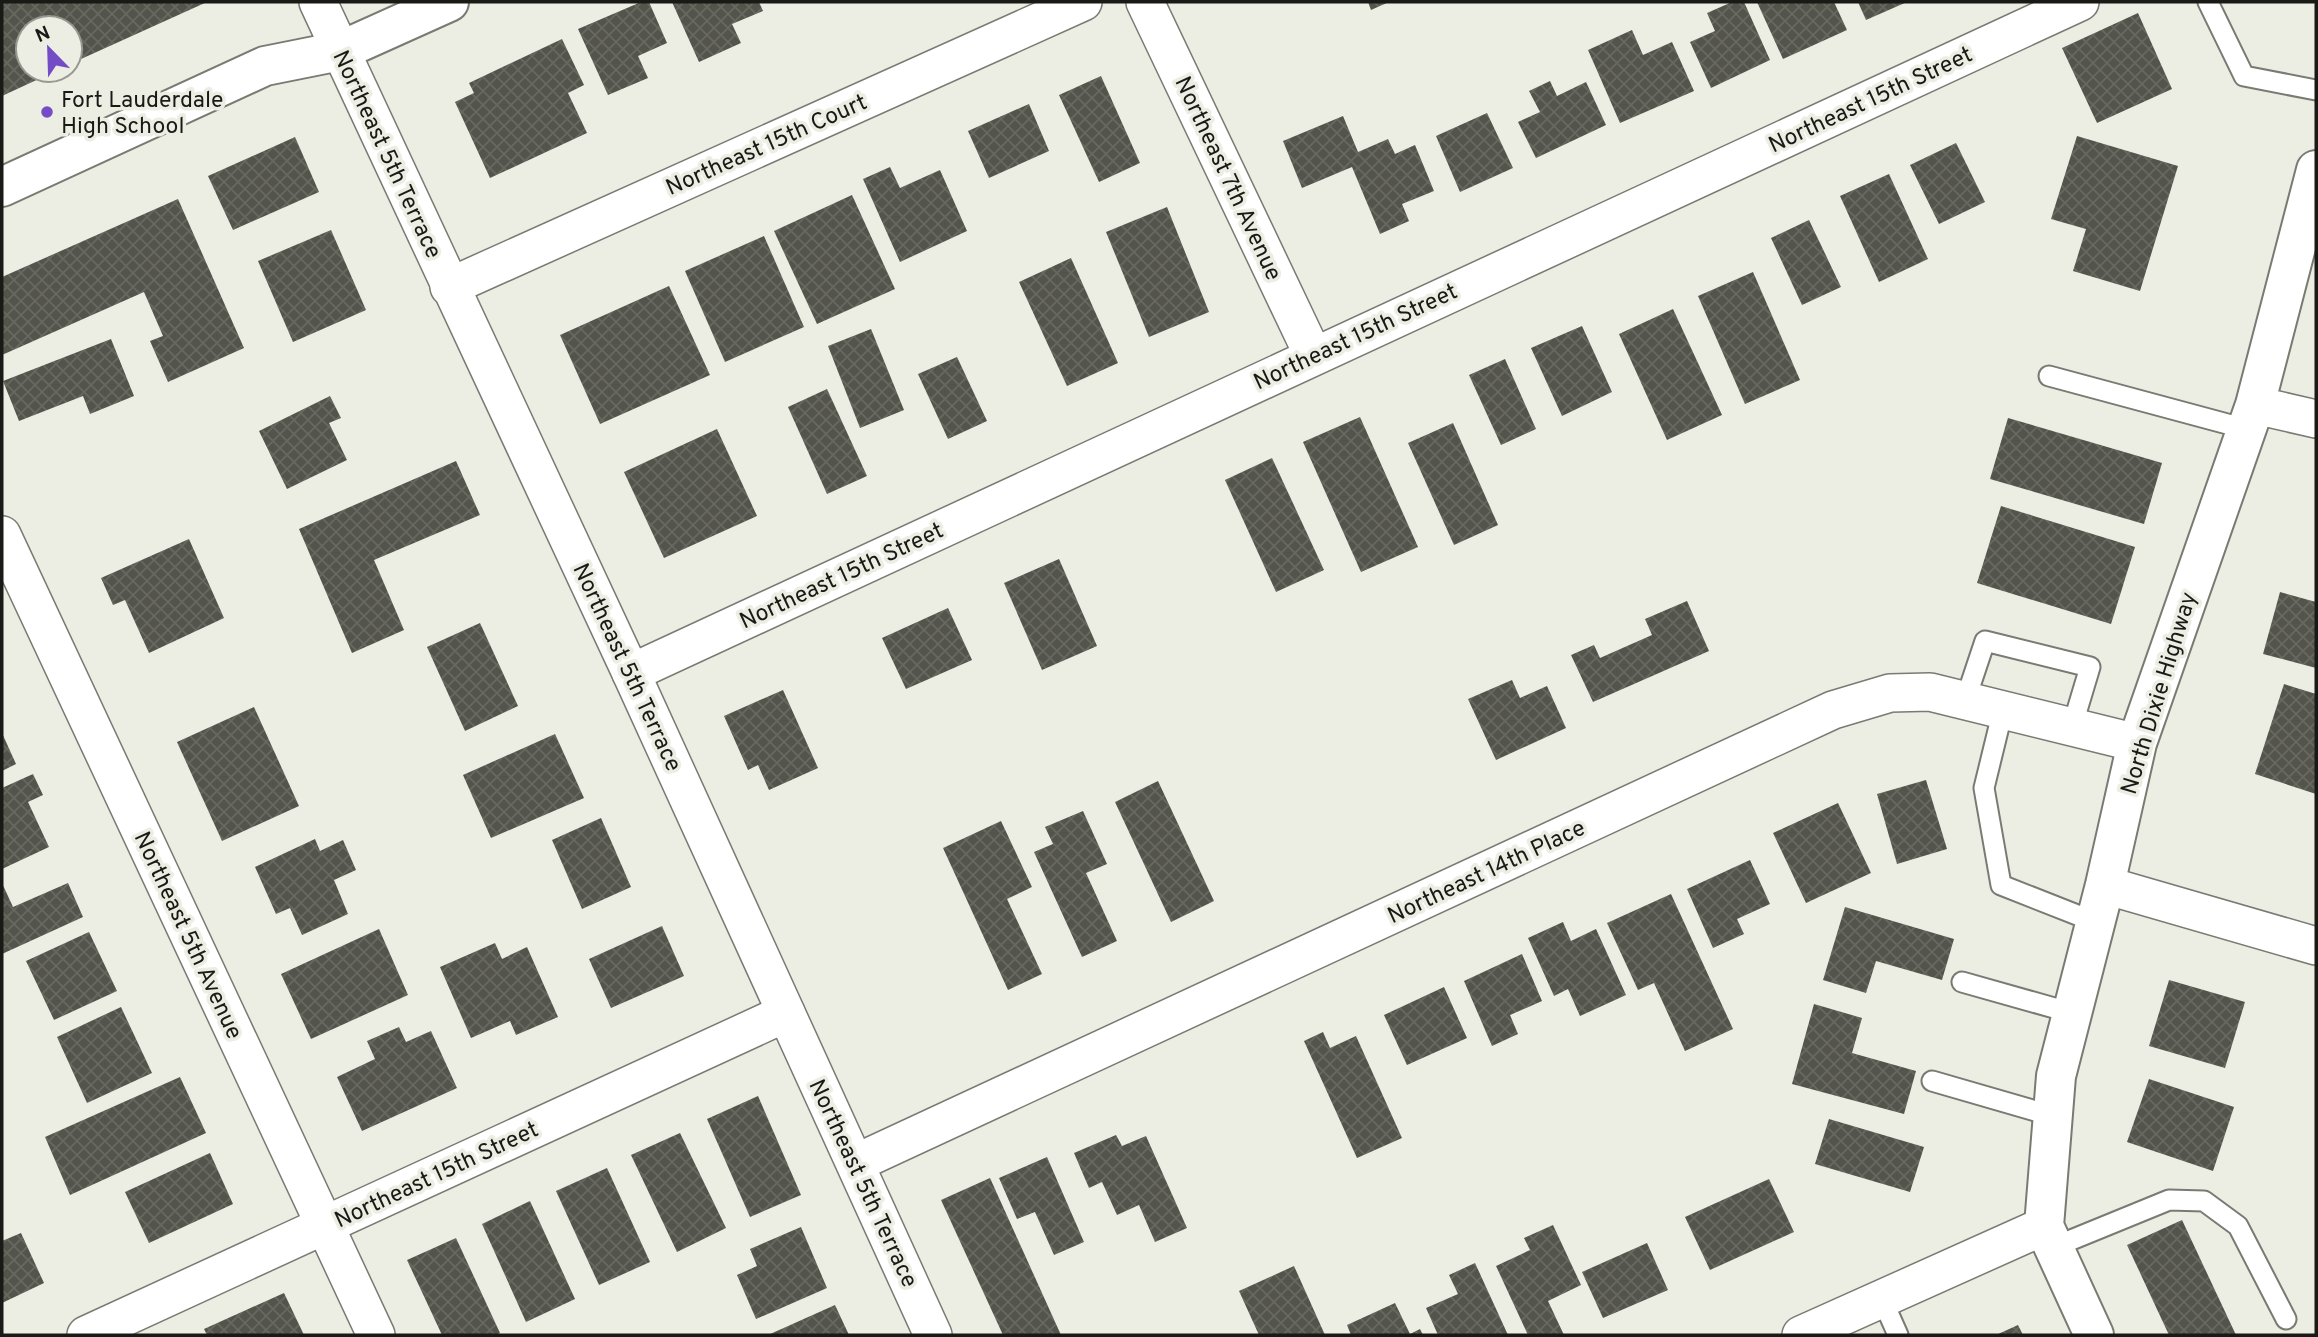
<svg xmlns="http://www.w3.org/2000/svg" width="2318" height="1337" viewBox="0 0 2318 1337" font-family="Overpass,sans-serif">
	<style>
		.building { fill: url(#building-cross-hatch) }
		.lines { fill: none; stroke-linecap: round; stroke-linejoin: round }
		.service-casing { stroke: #797a72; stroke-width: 23 }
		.minor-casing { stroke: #797a72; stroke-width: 40 }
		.tertiary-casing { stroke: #797a72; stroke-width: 42 }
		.service { stroke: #fff; stroke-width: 19 }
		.minor { stroke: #fff; stroke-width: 37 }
		.tertiary { stroke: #fff; stroke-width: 38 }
		.poi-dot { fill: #744dc6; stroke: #ecede3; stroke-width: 2.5 }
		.labels { text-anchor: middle; stroke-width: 7; stroke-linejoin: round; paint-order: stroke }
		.poi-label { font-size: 23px; fill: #191a16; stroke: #ecede3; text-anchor: start }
		.street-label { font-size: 23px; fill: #191a16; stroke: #ecede3 }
	</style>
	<defs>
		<pattern id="building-cross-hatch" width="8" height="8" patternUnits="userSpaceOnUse" patternTransform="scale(1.75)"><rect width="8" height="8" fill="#53544b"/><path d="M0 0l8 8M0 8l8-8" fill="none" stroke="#686861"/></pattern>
	</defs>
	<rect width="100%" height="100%" fill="#ecede3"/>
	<!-- building -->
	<g class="building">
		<polygon points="2,2 207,2 70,64 70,28 28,28 28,70 58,70 2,96"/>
		<polygon points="641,2 649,2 667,43 638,56 648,78 608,95 578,29"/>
		<polygon points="672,2 759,2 763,11 732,24 741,43 699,62"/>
		<polygon points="1368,2 1389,2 1371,10"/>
		<polygon points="1732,2 1744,2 1770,60 1711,88 1690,42 1715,31 1707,13"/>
		<polygon points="1757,2 1834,2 1847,30 1783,59"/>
		<polygon points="1858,2 1907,2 1866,20"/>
		<polygon points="2138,13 2172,89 2097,123 2062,48"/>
		<polygon points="1632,30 1643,55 1672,42 1694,91 1620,123 1588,50"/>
		<polygon points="562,39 584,85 568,93 587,133 490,178 455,102 474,93 469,83"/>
		<polygon points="1101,76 1140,163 1099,182 1059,95"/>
		<polygon points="1550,81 1557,96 1586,82 1606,125 1536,158 1518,122 1540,112 1529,91"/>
		<polygon points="1029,104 1049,151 989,178 968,131"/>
		<polygon points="1487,113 1513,168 1460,192 1436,136"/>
		<polygon points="1343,116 1358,152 1388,139 1395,154 1415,145 1434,191 1402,204 1409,221 1380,234 1352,167 1302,188 1283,141"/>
		<polygon points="2077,136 2178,166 2140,291 2073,271 2086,229 2051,219"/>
		<polygon points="295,137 319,192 233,230 208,176"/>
		<polygon points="1956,143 1985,202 1939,224 1910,165"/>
		<polygon points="890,167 900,188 940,170 967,231 900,262 863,179"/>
		<polygon points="1889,174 1928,259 1879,282 1840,196"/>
		<polygon points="852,195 895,289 817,324 774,231"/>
		<polygon points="178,199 244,348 168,382 150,341 163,336 144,292 2,355 2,277"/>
		<polygon points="1167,207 1209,312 1149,337 1106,232"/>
		<polygon points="1809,220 1841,287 1802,305 1771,238"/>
		<polygon points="331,230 366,310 293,342 258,261"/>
		<polygon points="764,236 804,327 725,362 685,271"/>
		<polygon points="1071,258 1118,363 1067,386 1019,282"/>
		<polygon points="1753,272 1800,380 1745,404 1698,296"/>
		<polygon points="669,286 710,375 600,424 560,335"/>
		<polygon points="1673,309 1722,415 1667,440 1619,334"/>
		<polygon points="1582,326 1612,392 1562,416 1531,348"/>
		<polygon points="871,329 904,410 860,428 828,346"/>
		<polygon points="111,339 134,396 90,414 83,396 19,421 3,381"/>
		<polygon points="957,357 987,421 948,439 918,374"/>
		<polygon points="1505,359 1536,429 1501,445 1469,375"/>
		<polygon points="827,389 867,476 827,494 788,407"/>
		<polygon points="330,396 341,418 329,423 347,460 287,489 259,431"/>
		<polygon points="1360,417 1418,547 1361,572 1303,442"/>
		<polygon points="2008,418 2162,463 2144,524 1990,479"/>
		<polygon points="1453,423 1498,525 1454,545 1408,443"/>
		<polygon points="717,429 757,516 664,558 624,472"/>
		<polygon points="1272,458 1324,570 1276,592 1225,480"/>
		<polygon points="456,461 480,515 374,560 404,630 352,653 299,529"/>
		<polygon points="2001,506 2135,547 2111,624 1977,583"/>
		<polygon points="189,539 224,618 149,653 125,600 113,605 101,578"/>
		<polygon points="1059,559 1097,646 1042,670 1004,583"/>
		<polygon points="2280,592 2316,602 2316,668 2263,654"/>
		<polygon points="1687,601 1709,651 1593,702 1571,655 1594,645 1600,658 1652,635 1645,619"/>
		<polygon points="948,608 972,660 906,689 882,638"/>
		<polygon points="480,623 518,706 465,731 427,647"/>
		<polygon points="1512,680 1520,698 1547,686 1566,728 1496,760 1468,699"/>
		<polygon points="2284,684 2316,694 2316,794 2255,774"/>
		<polygon points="783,690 818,768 769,790 758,765 748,770 724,716"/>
		<polygon points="254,707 299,806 222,841 177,742"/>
		<polygon points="2,733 16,764 2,771"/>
		<polygon points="555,734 584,798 491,838 463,775"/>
		<polygon points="33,774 43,795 28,802 49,847 2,869 2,788"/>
		<polygon points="1926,780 1947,849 1897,864 1877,794"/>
		<polygon points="1158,781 1214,901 1171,922 1115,802"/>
		<polygon points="1838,803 1871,873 1806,903 1773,833"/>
		<polygon points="1083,811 1107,864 1086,873 1117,941 1082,957 1034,852 1053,844 1045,827"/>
		<polygon points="601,818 631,887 582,909 552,840"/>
		<polygon points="1001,821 1032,887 1007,899 1042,974 1008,990 943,848"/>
		<polygon points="315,839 320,851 343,840 356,870 334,880 348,914 302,935 290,908 276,914 255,867"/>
		<polygon points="1750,860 1770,904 1737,919 1744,934 1713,948 1687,889"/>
		<polygon points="2,883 13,907 68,883 83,917 2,954"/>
		<polygon points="1671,894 1733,1029 1685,1051 1654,983 1638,990 1607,923"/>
		<polygon points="1845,907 1954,939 1942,980 1876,961 1866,993 1823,980"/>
		<polygon points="1563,922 1571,941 1596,929 1626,995 1580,1016 1568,989 1554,996 1528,938"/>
		<polygon points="662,926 684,976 611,1008 589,959"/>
		<polygon points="379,929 408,995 311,1039 281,974"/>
		<polygon points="89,932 117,991 54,1020 26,961"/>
		<polygon points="495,943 502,959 527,947 558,1017 516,1035 510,1021 471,1038 440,967"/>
		<polygon points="1522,954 1542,1001 1510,1015 1518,1034 1492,1046 1464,981"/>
		<polygon points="2169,980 2245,1002 2225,1068 2149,1046"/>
		<polygon points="1444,987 1467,1038 1407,1065 1384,1015"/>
		<polygon points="1814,1004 1862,1018 1852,1053 1916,1071 1904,1114 1792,1084"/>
		<polygon points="121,1007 152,1073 87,1103 57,1037"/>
		<polygon points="399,1027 406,1042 431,1031 457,1088 362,1131 337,1077 375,1059 367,1041"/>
		<polygon points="1323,1032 1330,1048 1356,1036 1402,1138 1357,1158 1304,1041"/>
		<polygon points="180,1077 206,1133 70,1195 45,1137"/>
		<polygon points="2149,1079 2234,1107 2213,1171 2127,1142"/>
		<polygon points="758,1096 801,1195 750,1217 707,1119"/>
		<polygon points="1829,1119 1924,1147 1910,1192 1815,1164"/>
		<polygon points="680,1133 726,1228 677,1252 631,1155"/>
		<polygon points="1116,1135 1122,1146 1146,1136 1187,1228 1155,1242 1139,1205 1117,1215 1102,1182 1089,1188 1074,1153"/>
		<polygon points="210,1153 233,1204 149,1243 125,1192"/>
		<polygon points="1047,1157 1084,1242 1054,1255 1035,1212 1017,1219 999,1178"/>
		<polygon points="607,1168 650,1262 599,1285 556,1191"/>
		<polygon points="990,1178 1061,1335 1003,1335 941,1200"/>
		<polygon points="1769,1179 1794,1232 1710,1270 1685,1217"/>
		<polygon points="530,1201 575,1299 526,1322 482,1224"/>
		<polygon points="2182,1220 2236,1335 2169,1335 2127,1245"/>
		<polygon points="1553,1225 1581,1285 1548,1301 1564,1335 1528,1335 1496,1266 1530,1250 1524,1238"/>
		<polygon points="801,1227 827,1288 756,1319 737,1275 757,1266 750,1249"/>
		<polygon points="21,1233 44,1283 2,1303 2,1241"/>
		<polygon points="456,1238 500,1333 496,1335 442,1335 407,1260"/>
		<polygon points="1647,1243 1668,1290 1603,1318 1582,1272"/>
		<polygon points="1475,1263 1508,1335 1438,1335 1426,1308 1458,1294 1449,1275"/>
		<polygon points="1294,1266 1325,1335 1259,1335 1239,1291"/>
		<polygon points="284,1293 304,1335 207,1335 204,1329"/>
		<polygon points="1395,1303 1410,1334 1420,1329 1423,1335 1351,1335 1347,1325"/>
		<polygon points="835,1305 849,1335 768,1335"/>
		<polygon points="2018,1325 2023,1335 1996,1335"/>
	</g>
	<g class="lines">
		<!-- service casing -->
		<g class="service-casing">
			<g id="service">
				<polyline points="2208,2 2244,76 2316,90"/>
				<polyline points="2049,376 2246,429"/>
				<polyline points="1965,701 1985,641 2090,667 2072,727"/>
				<polyline points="2003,710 1984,788 2001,885 2095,922"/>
				<polyline points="1962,982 2072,1013"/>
				<polyline points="1932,1081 2053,1116"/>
				<polyline points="2054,1247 2169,1200 2204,1201 2238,1226 2286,1319"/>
				<polyline points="1882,1299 1898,1335"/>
			</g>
		</g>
		<!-- minor casing -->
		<g class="minor-casing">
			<g id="minor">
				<polyline points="318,2 631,673 933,1335"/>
				<polyline points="1145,2 1313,355"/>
				<polyline points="449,287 1083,2"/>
				<polyline points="2255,405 2316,419"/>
				<polyline points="2,535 376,1335"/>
				<polyline points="631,673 2080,2"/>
				<polyline points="2105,885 2316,946"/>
				<polyline points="856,1163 1833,710 1890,693 1930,692 2137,743"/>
				<polyline points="86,1335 786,1013"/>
				<polyline points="1801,1335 2044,1226"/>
			</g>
		</g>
		<!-- tertiary casing -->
		<g class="tertiary-casing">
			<g id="tertiary">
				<polyline points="2,187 265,66 340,51 449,2"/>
				<polyline points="2094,1335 2044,1226 2056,1076 2105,885 2137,743 2255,405 2316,170"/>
			</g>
		</g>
		<!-- service -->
		<use href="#service" class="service"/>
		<!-- minor -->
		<use href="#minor" class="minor"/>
		<!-- tertiary -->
		<use href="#tertiary" class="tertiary"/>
	</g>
	<!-- markers -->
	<circle class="poi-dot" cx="47" cy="112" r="7"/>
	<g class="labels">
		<!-- poi labels -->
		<g class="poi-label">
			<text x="61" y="107">Fort Lauderdale<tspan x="61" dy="26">High School</tspan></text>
		</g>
		<!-- street labels -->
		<g class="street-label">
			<text transform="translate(1870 99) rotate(-25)" y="8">Northeast 15th Street</text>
			<text transform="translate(766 144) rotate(-24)" y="8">Northeast 15th Court</text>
			<text transform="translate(388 154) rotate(65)" y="8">Northeast 5th Terrace</text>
			<text transform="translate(1229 178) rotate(65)" y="8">Northeast 7th Avenue</text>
			<text transform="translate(1355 336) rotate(-25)" y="8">Northeast 15th Street</text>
			<text transform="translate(841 575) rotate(-25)" y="8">Northeast 15th Street</text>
			<text transform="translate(628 667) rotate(65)" y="8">Northeast 5th Terrace</text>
			<text transform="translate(2158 693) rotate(-73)" y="8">North Dixie Highway</text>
			<text transform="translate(1486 871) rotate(-25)" y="8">Northeast 14th Place</text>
			<text transform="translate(189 935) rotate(65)" y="8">Northeast 5th Avenue</text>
			<text transform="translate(436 1174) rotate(-25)" y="8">Northeast 15th Street</text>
			<text transform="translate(864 1183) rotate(65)" y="8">Northeast 5th Terrace</text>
		</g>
	</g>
	<!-- border -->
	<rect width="2318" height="1337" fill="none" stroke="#191a16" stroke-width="7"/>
	<!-- north arrow -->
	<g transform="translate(49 49) rotate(337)"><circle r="33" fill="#ecede3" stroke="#989991" stroke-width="2"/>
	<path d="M0-5L12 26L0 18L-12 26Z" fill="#744dc6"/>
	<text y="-10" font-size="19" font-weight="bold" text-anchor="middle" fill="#191a16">N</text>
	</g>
</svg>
